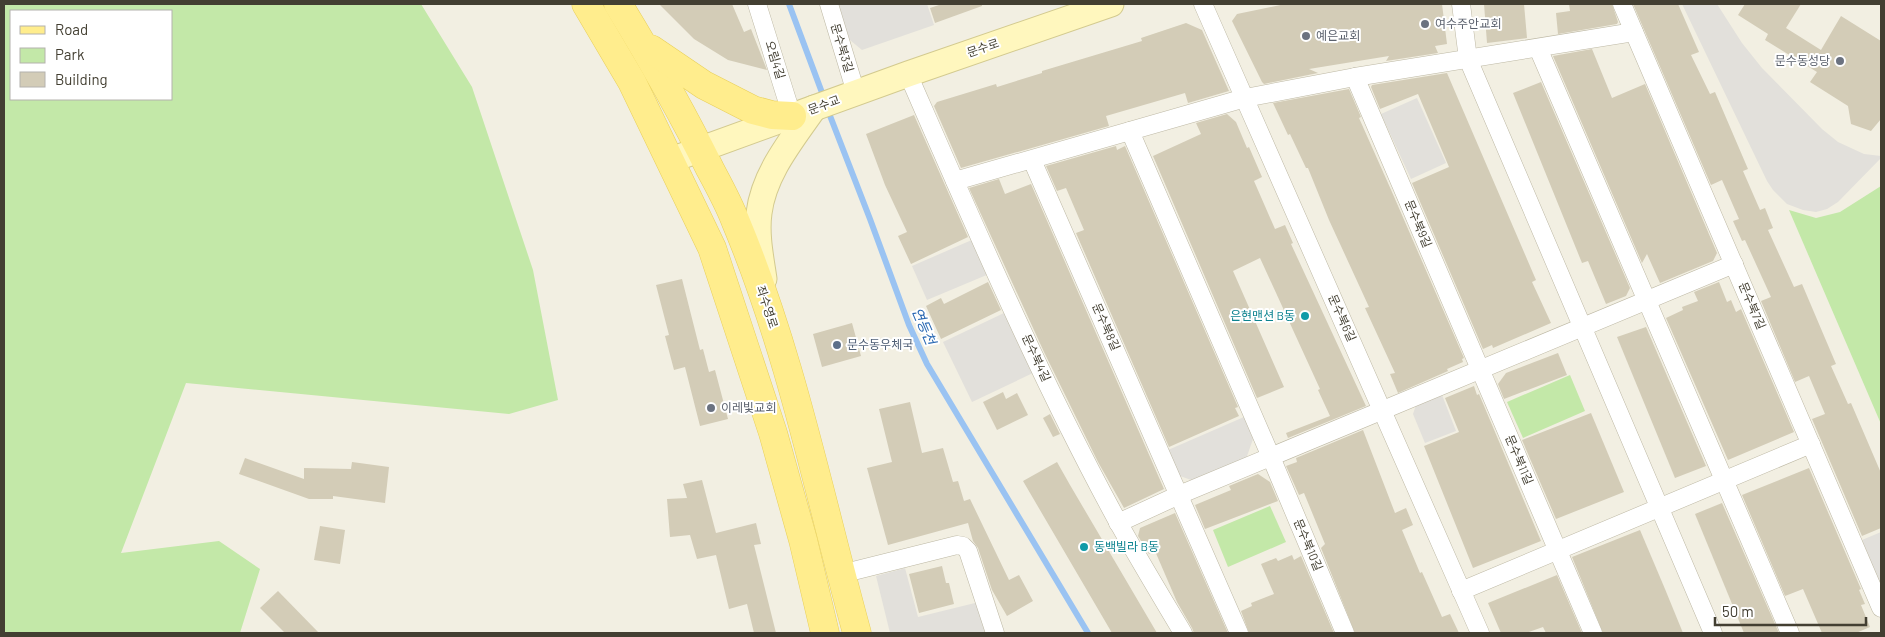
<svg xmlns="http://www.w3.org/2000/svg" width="1885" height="637" viewBox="0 0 1885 637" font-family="Barlow,'Noto Sans KR',sans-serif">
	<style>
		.green { fill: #c3e8a8; fill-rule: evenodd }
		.parking { fill: #e2e0db }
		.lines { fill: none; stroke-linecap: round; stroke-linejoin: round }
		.stream { stroke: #9ac3f2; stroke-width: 6 }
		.building { fill: #d3ccb7 }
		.street-casing { stroke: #bdb8a4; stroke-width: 19 }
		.secondary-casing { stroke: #d3ca8f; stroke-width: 27 }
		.primary-casing { stroke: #e8cf5a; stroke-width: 29 }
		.street { stroke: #fff; stroke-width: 18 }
		.secondary { stroke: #fff7be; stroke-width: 25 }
		.primary { stroke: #ffed8d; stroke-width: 28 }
		.worship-dot { fill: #6b7280; stroke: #fff; stroke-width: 2 }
		.culture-dot { fill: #0f9aa8; stroke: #fff; stroke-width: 2 }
		.service-dot { fill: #5c6f8a; stroke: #fff; stroke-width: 2 }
		.labels { text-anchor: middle; stroke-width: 4; stroke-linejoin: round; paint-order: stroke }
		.worship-label { font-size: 12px; fill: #5b616d; stroke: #fff; text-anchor: start }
		.street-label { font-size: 12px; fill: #433f32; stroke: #fff }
		.culture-label { font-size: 12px; fill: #0d838f; stroke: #fff; text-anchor: end }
		.service-label { font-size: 12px; fill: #4e5e75; stroke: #fff; text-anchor: start }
		.water-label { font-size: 14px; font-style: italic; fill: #2867b2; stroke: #fff }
	</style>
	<rect width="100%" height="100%" fill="#f2efe2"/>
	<!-- green -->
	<g class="green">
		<path d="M4,4H421L472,87L533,270L558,400L509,414L186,383L121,553L219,541L260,569L240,633H4ZM11,11H171V99H11Z"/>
		<polygon points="1881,186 1881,424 1789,210 1816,218 1840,212"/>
		<polygon points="1570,375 1585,411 1523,438 1507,402"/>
		<polygon points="1270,506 1286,542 1228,567 1213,530"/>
	</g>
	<!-- parking -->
	<g class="parking">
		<polygon points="837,4 927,4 934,25 862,50 850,40"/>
		<polygon points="1682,4 1717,4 1742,43 1762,68 1822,129 1838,142 1864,154 1881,156 1881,158 1838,202 1827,209 1816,212 1803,210 1787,204 1773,190 1767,181"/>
		<polygon points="1417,98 1446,163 1411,179 1381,114"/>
		<polygon points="974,239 989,274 927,300 912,266"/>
		<polygon points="1004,313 1033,373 972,402 943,342"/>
		<polygon points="1442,395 1456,431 1425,443 1413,414 1416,405"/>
		<polygon points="1244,417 1253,439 1246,459 1194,481 1180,476 1168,450"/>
		<polygon points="1881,532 1881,586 1862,540"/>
		<polygon points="905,568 918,617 979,602 987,633 890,633 876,576"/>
	</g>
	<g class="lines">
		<!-- stream -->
		<g class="stream">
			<polyline points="789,4 824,98"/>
			<polyline points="827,108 870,219 909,325 927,364 1088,633"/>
		</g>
	</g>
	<!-- building -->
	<g class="building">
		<polygon points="659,4 732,4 744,32 751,29 767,70 728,60 694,39"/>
		<polygon points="942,4 982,4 982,6 935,23 930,8"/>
		<polygon points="1285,4 1442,4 1447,44 1435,46 1438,53 1386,61 1389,56 1309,69 1318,73 1264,84 1262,82 1232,21 1237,14"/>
		<polygon points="1484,4 1524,4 1527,38 1487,43"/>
		<polygon points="1569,4 1612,4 1618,22 1617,24 1558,34 1556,13 1570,11"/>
		<polygon points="1633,4 1678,4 1699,52 1691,55 1710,94 1715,92 1748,169 1743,171 1760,210 1765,208 1773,228 1768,230 1794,287 1802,284 1836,364 1831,366 1848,404 1851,403 1881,473 1881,528 1862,536 1812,419 1825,414 1809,376 1795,382 1761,301 1771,297 1745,240 1742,241 1733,221 1739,219 1722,180 1711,185"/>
		<polygon points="1745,4 1801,4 1786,28 1821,50 1841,16 1881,41 1881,119 1871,131 1851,124 1848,106 1810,82 1817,72 1765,40 1768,34 1738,15"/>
		<polygon points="1186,23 1202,30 1229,91 1188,103 1185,93 1106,116 1109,126 961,168 934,106 937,102 996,84 997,87 1042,73 1042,71 1142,41 1141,38"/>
		<polygon points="1592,49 1612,98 1645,84 1717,253 1713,261 1660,283 1647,254 1642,263 1553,56"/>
		<polygon points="1447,73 1536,280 1532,282 1551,323 1493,348 1492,345 1483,349 1412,183 1449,167 1418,94 1380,109 1371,87 1372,85"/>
		<polygon points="1541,82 1630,288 1626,296 1606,304 1588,261 1582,263 1513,93"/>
		<polygon points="1349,89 1361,117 1359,118 1392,192 1464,358 1462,359 1463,362 1447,369 1448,371 1398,393 1390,374 1395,373 1365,308 1369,307 1329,220 1308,168 1306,168 1290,134 1288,135 1273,103"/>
		<polygon points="1227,114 1236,122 1247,148 1249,147 1262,177 1254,181 1275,229 1285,225 1293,243 1291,244 1366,406 1288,438 1286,433 1330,416 1318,390 1320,389 1260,258 1233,271 1284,387 1257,398 1153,156 1201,134 1196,123"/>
		<polygon points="914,115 968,237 911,264 898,236 907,232 885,185 866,134"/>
		<polygon points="1116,146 1117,150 1125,146 1238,407 1235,408 1239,416 1169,447 1076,233 1084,230 1066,188 1057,191 1046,166"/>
		<polygon points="999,179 1005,194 1031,184 1164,489 1124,508 1098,462 1044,352 969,188"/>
		<polygon points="682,279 700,350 703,349 709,372 715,370 728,419 700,426 685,367 674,370 665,336 669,335 656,285"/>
		<polygon points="988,282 1001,310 941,339 926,306 941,298 944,304"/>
		<polygon points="1719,282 1727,302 1731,300 1736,312 1741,309 1794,432 1728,460 1666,318 1683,310 1682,307 1698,301 1694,292"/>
		<polygon points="852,323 861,356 822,367 813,334"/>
		<polygon points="1646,327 1706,466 1675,478 1617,337"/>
		<polygon points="1558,353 1567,375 1504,399 1498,384 1506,373"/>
		<polygon points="1474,386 1477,395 1479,394 1541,541 1473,568 1424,446 1459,432 1445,398"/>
		<polygon points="1003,392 1006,399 1017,393 1028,415 997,430 983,402"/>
		<polygon points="910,402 922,453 943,448 953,482 958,481 964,501 970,499 1009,580 1019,575 1033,601 1007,616 992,590 978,548 973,541 968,523 888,545 867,468 892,462 879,409"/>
		<polygon points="1591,413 1624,492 1556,519 1522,440"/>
		<polygon points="1050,414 1060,434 1053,437 1043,418"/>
		<polygon points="1363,430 1395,513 1406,508 1413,525 1402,530 1420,573 1422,572 1442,617 1450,614 1459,633 1355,633 1321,548 1325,544 1304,493 1299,495 1286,466 1297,462 1296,458"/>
		<polygon points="245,458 304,479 304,468 351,469 352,462 389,467 385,503 333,496 333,499 309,499 239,474"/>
		<polygon points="1057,462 1070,485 1157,633 1112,633 1023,481"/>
		<polygon points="1809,468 1861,589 1859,590 1865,604 1861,605 1870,627 1856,633 1822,633 1803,589 1785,596 1742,495"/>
		<polygon points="1258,474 1270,482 1278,501 1205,529 1195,505 1231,490 1229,486"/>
		<polygon points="702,480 716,533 756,523 761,544 754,545 776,633 754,633 747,604 729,609 716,555 697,559 690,535 670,537 667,499 687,498 683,484"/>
		<polygon points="1722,503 1779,633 1744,633 1695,514"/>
		<polygon points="1175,513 1228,633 1194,633 1192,628 1177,602 1155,551 1149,554 1138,536 1140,528"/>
		<polygon points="320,526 345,530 340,564 314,560"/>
		<polygon points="1640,530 1665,589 1683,633 1603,633 1572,557"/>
		<polygon points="1292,555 1294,560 1301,556 1334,633 1249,633 1241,611 1252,606 1251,603 1274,594 1261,564 1276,558 1278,561"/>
		<polygon points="942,566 946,583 949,583 954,604 919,613 909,574"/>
		<polygon points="1557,575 1582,633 1546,633 1543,627 1526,633 1501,633 1488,603"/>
		<polygon points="278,591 319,633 285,633 260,608"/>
	</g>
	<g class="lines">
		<!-- street casing -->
		<g class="street-casing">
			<g id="street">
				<polyline points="757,4 792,116"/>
				<polyline points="829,4 856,93"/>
				<polyline points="1203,4 1480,633"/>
				<polyline points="1461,4 1468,59 1713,633"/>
				<polyline points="1622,4 1881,608"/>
				<polyline points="1538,48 1790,633"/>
				<path d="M908,74C974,225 1039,377 1118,522C1139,560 1161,596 1183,633"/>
				<polyline points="1355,77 1593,633"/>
				<polyline points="1130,131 1271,457 1345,633"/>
				<polyline points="1032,160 1239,633"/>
				<polyline points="955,181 1245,98 1355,77 1634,32"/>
				<polyline points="1118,523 1179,495 1734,264"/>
				<polyline points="841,574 957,545 963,546 968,551 995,633"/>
				<polyline points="1461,591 1811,444"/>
			</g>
		</g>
		<!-- secondary casing -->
		<g class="secondary-casing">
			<g id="secondary">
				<polyline points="671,160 908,74 1111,4"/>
				<path d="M764,279C761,258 756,235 759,213C764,173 792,140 814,108"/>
			</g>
		</g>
		<!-- primary casing -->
		<g class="primary-casing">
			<g id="primary">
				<polyline points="586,4 632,82 712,248 773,433 803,540 825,633"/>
				<path d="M618,4C651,58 682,112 710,169C719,186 728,202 735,220C791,353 819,495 857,633"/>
				<polyline points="651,49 704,85 753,110 772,115 792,116"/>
			</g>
		</g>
		<!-- street -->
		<use href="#street" class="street"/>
		<!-- secondary -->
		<use href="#secondary" class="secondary"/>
		<!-- primary -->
		<use href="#primary" class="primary"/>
	</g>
	<!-- markers -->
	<g class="worship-dot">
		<circle cx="1425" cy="24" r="5"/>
		<circle cx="1306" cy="36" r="5"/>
		<circle cx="1840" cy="61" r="5"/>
		<circle cx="711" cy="408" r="5"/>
	</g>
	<g class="culture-dot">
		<circle cx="1305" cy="316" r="5"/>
		<circle cx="1084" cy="547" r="5"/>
	</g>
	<circle class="service-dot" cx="837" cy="345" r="5"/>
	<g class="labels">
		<!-- worship labels -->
		<g class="worship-label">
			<text x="1435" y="28">여수주안교회</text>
			<text x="1316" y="40">예은교회</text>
			<text x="1830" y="65" text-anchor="end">문수동성당</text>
			<text x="721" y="412">이레빛교회</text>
		</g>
		<!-- street labels -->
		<g class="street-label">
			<text transform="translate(842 48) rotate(73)" y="4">문수북3길</text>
			<text transform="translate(983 48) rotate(-19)" y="4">문수로</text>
			<text transform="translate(775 60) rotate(73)" y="4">오림4길</text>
			<text transform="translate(824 105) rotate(-20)" y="4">문수교</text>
			<text transform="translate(1418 224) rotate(67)" y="4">문수북9길</text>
			<text transform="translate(1752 306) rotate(67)" y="4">문수북7길</text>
			<text transform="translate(767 307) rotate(72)" y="4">좌수영로</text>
			<text transform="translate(1342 318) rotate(66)" y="4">문수북6길</text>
			<text transform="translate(1106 327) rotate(66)" y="4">문수북8길</text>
			<text transform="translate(1036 358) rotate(65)" y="4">문수북4길</text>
			<text transform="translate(1519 460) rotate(67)" y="4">문수북11길</text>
			<text transform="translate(1308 545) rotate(67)" y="4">문수북10길</text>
		</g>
		<!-- culture labels -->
		<g class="culture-label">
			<text x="1295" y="320">은현맨션 B동</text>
			<text x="1094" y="551" text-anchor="start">동백빌라 B동</text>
		</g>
		<!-- service labels -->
		<g class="service-label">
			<text x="847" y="349">문수동우체국</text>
		</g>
		<!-- water labels -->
		<g class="water-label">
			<text transform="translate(924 326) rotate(67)" y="5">연등천</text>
		</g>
	</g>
	<!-- border -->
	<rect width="1885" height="637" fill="none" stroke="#433f32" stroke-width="10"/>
	<!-- legend -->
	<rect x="10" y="10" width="162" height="90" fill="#ffffff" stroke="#b4b2ad"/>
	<rect x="20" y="26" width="25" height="8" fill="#ffed8d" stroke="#b4b2ad"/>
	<text x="55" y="35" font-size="15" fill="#433f32">Road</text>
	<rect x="20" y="48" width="25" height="15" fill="#c3e8a8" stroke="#b4b2ad"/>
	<text x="55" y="60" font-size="15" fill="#433f32">Park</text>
	<rect x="20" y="72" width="25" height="15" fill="#d3ccb7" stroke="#b4b2ad"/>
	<text x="55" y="85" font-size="15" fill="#433f32">Building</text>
	<!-- scale -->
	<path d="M1715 617v8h151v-8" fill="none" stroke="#433f32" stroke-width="2.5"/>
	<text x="1722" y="617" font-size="15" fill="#433f32" stroke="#ffffff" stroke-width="4" paint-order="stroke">50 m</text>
</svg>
